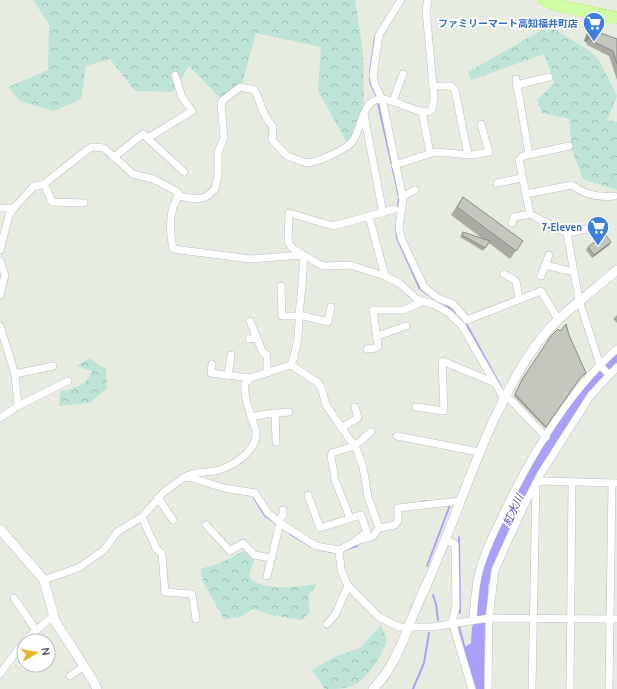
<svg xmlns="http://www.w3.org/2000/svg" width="617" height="689" viewBox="0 0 617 689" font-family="Ubuntu,'Noto Sans JP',sans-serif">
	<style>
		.forest { fill: url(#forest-crowns) }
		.water { fill: #a9a0fd }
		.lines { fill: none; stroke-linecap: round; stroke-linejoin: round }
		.stream { stroke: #a9a0fd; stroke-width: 2 }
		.river { stroke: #a9a0fd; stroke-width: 13 }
		.minor-casing { stroke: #bdbbc2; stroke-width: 8 }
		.tertiary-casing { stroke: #bdbbc2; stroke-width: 10 }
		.primary-casing { stroke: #b5ee58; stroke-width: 12 }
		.minor { stroke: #fff; stroke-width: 7 }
		.tertiary { stroke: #fff; stroke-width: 9 }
		.primary { stroke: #d1fda5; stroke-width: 11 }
		.wall { fill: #a9aba3 }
		.shaded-wall { fill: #898b84 }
		.building { fill: #c4c7bd; stroke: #898b84 }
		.labels { text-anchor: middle; stroke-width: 3.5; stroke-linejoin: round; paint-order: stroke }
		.shop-label { font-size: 10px; font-weight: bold; fill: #366cbe; stroke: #fff; text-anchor: end }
		.water-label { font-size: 11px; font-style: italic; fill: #5944bf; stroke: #fff }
	</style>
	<defs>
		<pattern id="forest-crowns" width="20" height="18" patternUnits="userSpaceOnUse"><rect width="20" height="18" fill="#bde4d7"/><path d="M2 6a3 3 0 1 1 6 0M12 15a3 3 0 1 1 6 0" fill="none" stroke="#9dbcb2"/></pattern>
	</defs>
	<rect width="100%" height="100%" fill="#e7ece1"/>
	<!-- forest -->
	<g class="forest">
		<polygon points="33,0 355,0 363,52 364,110 355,132 346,141 318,91 321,47 256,33 242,84 221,99 189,66 172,92 135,91 110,59 86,66 81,99 54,111 20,101 8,87 48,70 49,24"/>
		<polygon points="549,26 590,51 599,60 617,96 607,120 617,122 617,190 583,179 572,150 569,119 542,113 537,100 555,83 544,54 471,80 468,72"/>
		<path d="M89,358L106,369L107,388L90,403L59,406L60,391C74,389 87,386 92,371L77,366Z"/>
		<path d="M243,551L255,559L251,568L249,577C264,592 298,587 317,584L308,596L310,612L302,620L271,615L253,609L240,617L224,619L203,582L200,569L221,563Z"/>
		<path d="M381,625L387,640C382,655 372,672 359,682C350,689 336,689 325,689L312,670L334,657L360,648Z"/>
	</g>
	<!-- water -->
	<polygon class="water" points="482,625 485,627 484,689 474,689 463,648 471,643 472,626"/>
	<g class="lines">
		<!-- stream -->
		<g class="stream">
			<polyline points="370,73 375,37"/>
			<polyline points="370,78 371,85 377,97"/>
			<polyline points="378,103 399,197 398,208"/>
			<polyline points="396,228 397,238 420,289 436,300"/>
			<polyline points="444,304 456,313"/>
			<polyline points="467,325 501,387"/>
			<polyline points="254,498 265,516 277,524"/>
			<polyline points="421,502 426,501"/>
			<polyline points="290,534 312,547"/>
			<polyline points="459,537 460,613"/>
			<polyline points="316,549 331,552"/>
			<polyline points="347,549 357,546"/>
			<polyline points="427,566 450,505"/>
			<polyline points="433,595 436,604 438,620"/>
			<polyline points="459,626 465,649"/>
			<polyline points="413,689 424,663 429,633"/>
		</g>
		<!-- river -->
		<polyline class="river" points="479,643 482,583 489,562 516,500 534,467 579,399 598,376 617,359"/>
		<!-- minor casing -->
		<g class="minor-casing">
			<g id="minor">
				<polyline points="401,0 379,35 373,75 375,85 382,99 403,199 399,227 401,238 424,287 438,298 453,304 467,320 541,291 558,319"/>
				<polyline points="516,79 529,154"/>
				<polyline points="517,85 549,77"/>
				<polyline points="433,86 451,86 455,90 468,155"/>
				<polyline points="393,101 403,74"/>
				<polyline points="422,111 430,153"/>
				<polyline points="364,115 383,213"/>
				<polyline points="148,138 192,111 182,97 175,75"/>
				<polyline points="569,146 523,156 519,160 530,214 567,233 579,300 600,365 609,375"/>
				<polyline points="114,157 143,134 184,172"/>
				<polyline points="395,165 435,152 472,155 489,152 481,124"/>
				<polyline points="497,183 522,178"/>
				<polyline points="44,184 52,202 84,203"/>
				<path d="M526,194L572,185C585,195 598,198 614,196"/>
				<path d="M178,196L196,199L206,197L215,189L218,174V152L224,138L221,103L223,100L240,87L255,90L265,116L273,127L272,140L287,156L307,163C318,162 345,150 352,142C361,131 361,105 376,100C392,95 420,118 432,110L434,97L426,10L428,0"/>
				<polyline points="402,197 415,190"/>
				<path d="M0,208H14L33,187L44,184L87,150L92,147L104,148L133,174L153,179L178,192C179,198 175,202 173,207C169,221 170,235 173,249L250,259L303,255C304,272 302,287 300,304C298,329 300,340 291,365L250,378L245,384C243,400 253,417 256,432C258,449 236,464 222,469C209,474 195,470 183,478"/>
				<polyline points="395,209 333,226 289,213 288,242 292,248 319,264 324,266 350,265 385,276 399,283 418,300 433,304 449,313 462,326 504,399"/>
				<polyline points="369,216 385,276"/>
				<polyline points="512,223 514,217 530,214"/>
				<polyline points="567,233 602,226"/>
				<polyline points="0,250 9,215 14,208"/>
				<polyline points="0,261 5,275 0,295"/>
				<polyline points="545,265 574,272"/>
				<polyline points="504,274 516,281 519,299"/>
				<polyline points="541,276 549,255"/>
				<polyline points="281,286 282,316 304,316 328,322 331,307"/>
				<polyline points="250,321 263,353 267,355 267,373"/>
				<polyline points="0,326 15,374 18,406"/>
				<polyline points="377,336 406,326"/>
				<polyline points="249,339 257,338"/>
				<polyline points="367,349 376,348 378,346 373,310 404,310 421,302"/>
				<polyline points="212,364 211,373 250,378"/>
				<polyline points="291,365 317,382 321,387 326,405 357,450 363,467 368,497 379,528 373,536 354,542"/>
				<polyline points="15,374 53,366"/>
				<polyline points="228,376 231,355"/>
				<polyline points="506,395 546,437"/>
				<polyline points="416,407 444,411 442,361 493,382"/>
				<polyline points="275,413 276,442"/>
				<polyline points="251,417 266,414 289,412"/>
				<polyline points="0,418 18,406 68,381"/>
				<polyline points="341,428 358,418 355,407"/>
				<polyline points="397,436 479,452"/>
				<polyline points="308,495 320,528 361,515 367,532 354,542 339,550"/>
				<polyline points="158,498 173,520"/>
				<polyline points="142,517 156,548 162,554 165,592 192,594 196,619"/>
				<polyline points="350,518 335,480 331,456 332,453 354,446 371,432"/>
				<polyline points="278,521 283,515 283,510"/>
				<polyline points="206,525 230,551 243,543 254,555 271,558"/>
				<polyline points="379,528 395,525 398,521 398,508 460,501"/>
				<polyline points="445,540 455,544 456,607 452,622 472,689"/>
				<polyline points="267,576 279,527 282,524"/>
				<polyline points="44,580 80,567 104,550 117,532 142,517 164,492 183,478 189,477 224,488 255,493 268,513 283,525 316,546 339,550 341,570 348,586 379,617 399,627 432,627 489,618 617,619"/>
				<polyline points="14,598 36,630"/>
				<path d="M473,620C474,604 475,588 479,572C484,553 493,534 502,516C528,460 569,390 617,349"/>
				<polyline points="327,624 335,615 348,586"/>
				<polyline points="0,674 25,640 53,616"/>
				<polyline points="70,676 84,666"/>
				<polyline points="488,689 489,618 495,570 523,508 540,475 591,395 617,367"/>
				<polyline points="532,689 536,483 542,481 617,483"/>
				<polyline points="570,689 572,482"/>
				<polyline points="609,689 612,483"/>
			</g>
		</g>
		<!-- tertiary casing -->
		<g class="tertiary-casing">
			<g id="tertiary">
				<polyline points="0,529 44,580 55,621 94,682 97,689"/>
				<path d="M373,689C398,664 406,630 420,599C448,539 468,476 495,417C509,389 523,361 543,336C565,310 592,292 617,270"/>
			</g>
		</g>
		<!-- primary casing -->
		<g class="primary-casing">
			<polyline id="primary" points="544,0 561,6 617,18"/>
		</g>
		<!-- minor -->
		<use href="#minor" class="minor"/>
		<!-- tertiary -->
		<use href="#tertiary" class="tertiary"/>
		<!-- primary -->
		<use href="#primary" class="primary"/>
	</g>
	<!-- wall -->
	<g class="wall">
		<polygon points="590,29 617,39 617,80 609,56 587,45 586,42 584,41 586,34"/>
		<polygon points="463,197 523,241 510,259 489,243 483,251 460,237 463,232 483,239 451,215"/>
		<polygon points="611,242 609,245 592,258 586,250 588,247"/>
		<polygon points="617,315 617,323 613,319"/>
		<polygon points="560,331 569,335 585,374 579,379 545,428 514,396 522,379"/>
	</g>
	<!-- shaded-wall -->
	<g class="shaded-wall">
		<polygon points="587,36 590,37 586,42 584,41"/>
		<polygon points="611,242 609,245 592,258 594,255"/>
	</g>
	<!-- building -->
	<g class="building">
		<polygon points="590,29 617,39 617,64 613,51 590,40 590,37 587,36"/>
		<polygon points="463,197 523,241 516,251 457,207"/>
		<polygon points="463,232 490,241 485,248 462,235"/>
		<polygon points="605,234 611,242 594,255 588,247"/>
		<polygon points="566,324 569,335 586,373 580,378 546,427 515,394 523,378 551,336 558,329 560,331"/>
	</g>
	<!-- icons -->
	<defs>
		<g id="supermarket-pin" transform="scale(1.15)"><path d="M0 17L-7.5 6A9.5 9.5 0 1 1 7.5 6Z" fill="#3f7fe0" stroke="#fff"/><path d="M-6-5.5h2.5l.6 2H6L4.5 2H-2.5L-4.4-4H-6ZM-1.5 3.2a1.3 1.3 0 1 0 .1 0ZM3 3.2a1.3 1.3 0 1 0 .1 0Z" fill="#fff"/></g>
	</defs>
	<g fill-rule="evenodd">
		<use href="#supermarket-pin" x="594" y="23"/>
		<use href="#supermarket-pin" x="598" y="227"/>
	</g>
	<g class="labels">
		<!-- shop labels -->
		<g class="shop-label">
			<text x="578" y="27">ファミリーマート高知福井町店</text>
			<text x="582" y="231">7-Eleven</text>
		</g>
		<!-- water labels -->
		<g class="water-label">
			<text transform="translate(513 510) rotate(-65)" y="4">紅水川</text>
		</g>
	</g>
	<!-- north arrow -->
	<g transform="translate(36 653) rotate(81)"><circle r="19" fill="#ffffff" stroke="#bdbdc0"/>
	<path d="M0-3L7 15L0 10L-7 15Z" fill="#e5b52e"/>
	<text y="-6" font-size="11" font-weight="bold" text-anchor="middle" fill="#5b5962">N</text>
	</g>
</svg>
